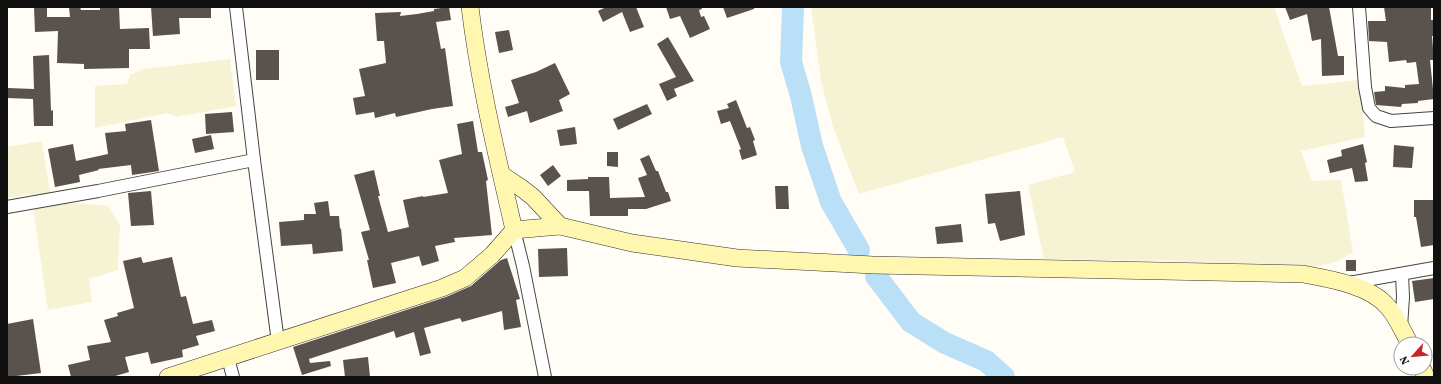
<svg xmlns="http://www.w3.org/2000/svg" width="1441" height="384" viewBox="0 0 1441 384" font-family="'Source Serif 4',serif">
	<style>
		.farmland { fill: #f6f3d4 }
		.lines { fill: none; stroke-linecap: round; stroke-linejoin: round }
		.river { stroke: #b9e0f7; stroke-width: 22 }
		.building { fill: #5a524d }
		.street-casing { stroke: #444; stroke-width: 14 }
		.secondary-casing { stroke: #333; stroke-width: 18 }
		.street { stroke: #fff; stroke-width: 12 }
		.secondary { stroke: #fff6b0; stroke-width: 17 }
	</style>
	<rect width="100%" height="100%" fill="#fffdf5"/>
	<!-- farmland -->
	<g class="farmland">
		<polygon points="811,7 1274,7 1302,86 1360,80 1365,137 1301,151 1312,181 1341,180 1353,252 1336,262 1312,268 1174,261 1044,259 1028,185 1075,172 1063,137 859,194 833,127 821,81"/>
		<polygon points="230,59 236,106 176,117 167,113 95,128 95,86 127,84 130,75 143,69"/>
		<polygon points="42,141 52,205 77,203 108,206 120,225 118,270 89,279 92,302 48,310 31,194 7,198 7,147"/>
	</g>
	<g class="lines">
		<!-- river -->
		<g class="river">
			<polyline points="793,7 791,62 801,96 812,146 831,202 859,250"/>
			<polyline points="876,276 911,322 945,343 986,361 1004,377"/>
		</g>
	</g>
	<!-- building -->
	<g class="building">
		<polygon points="34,7 47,7 47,17 70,17 69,7 80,7 81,10 100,10 100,7 119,7 120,29 149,28 150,49 129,49 129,68 84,69 84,64 57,63 58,31 35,32"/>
		<polygon points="151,7 211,7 211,18 179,18 180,34 153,36"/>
		<polygon points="449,7 451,20 436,22 441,49 445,48 453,106 432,109 396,117 395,113 375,118 374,112 356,115 353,98 365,96 359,69 386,63 384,41 377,41 375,13 401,12 400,16 417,14 434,11 434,9"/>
		<polygon points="606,7 636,7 644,27 630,32 622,12 603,22 598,11"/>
		<polygon points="666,7 701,7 702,9 699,10 701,17 704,16 710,29 690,38 680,16 670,19"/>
		<polygon points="723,7 754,7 754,9 727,18"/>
		<polygon points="1285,7 1329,7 1338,56 1344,56 1344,75 1322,76 1321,39 1312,41 1307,14 1290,20"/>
		<polygon points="1384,7 1431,7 1431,20 1433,20 1434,32 1434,36 1432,36 1434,60 1430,60 1434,99 1418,101 1418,103 1402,104 1401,107 1376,105 1374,92 1385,91 1385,86 1405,88 1405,85 1419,84 1416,62 1407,63 1406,60 1389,62 1387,42 1369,41 1368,21 1386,21"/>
		<polygon points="509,30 513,50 499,53 495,32"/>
		<polygon points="668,37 694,81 674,89 677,96 667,101 659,84 676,77 657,44"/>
		<rect x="256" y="50" width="23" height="30"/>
		<polygon points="49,55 51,111 53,110 53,126 34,126 33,99 7,98 8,88 34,89 33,56"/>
		<polygon points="555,63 570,94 559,100 563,111 530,123 527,111 508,117 505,107 519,103 511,80 536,72"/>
		<polygon points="736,100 747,128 750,127 755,140 753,141 757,155 742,160 739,150 741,149 730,121 721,124 717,111 729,108 727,104"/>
		<polygon points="647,104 652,114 618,130 613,119"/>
		<polygon points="232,112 234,132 206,134 205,114"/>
		<polygon points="151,120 159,171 132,175 131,165 98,169 99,170 79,175 80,182 55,187 48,149 73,144 76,161 108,154 105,133 126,131 125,124"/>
		<polygon points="473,121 478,152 482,152 488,180 486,181 492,235 454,238 455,242 435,246 439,261 422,266 419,256 391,263 396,283 373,288 367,260 369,260 361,232 370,230 354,175 374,170 380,196 378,196 388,232 409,227 403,200 423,196 423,197 448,193 439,160 462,154 457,124"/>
		<polygon points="575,127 577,144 560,146 557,130"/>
		<polygon points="211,135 214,149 195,153 192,139"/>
		<polygon points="1363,144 1367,162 1365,163 1368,181 1355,182 1352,168 1330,173 1327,160 1342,156 1341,150"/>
		<polygon points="1394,145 1414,147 1412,168 1393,167"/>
		<polygon points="607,152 618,152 618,167 607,166"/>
		<polygon points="649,155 656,171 658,171 666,192 668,192 671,201 646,209 628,209 628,216 590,216 589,191 567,191 567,180 588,179 588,177 609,177 610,198 645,197 638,178 647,175 640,159"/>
		<polygon points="553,165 561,176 548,186 540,175"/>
		<polygon points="775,186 788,186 789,209 776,209"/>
		<polygon points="151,191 154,225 131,226 128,193"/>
		<polygon points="1020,191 1025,235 1000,241 995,223 988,224 985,194"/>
		<polygon points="1414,200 1434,200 1434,245 1421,247 1416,217 1414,217"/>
		<polygon points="328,201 330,216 339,216 340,229 341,228 343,251 313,254 312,244 281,246 279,222 304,220 304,214 316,214 314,203"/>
		<polygon points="961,224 963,242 937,244 935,227"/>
		<polygon points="567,248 568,276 539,277 538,249"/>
		<polygon points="141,257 143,263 172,257 181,297 186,296 193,324 212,320 215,331 196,336 199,345 182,350 183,357 151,364 148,352 125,357 129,372 112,377 71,377 68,365 90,360 87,346 111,342 104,320 118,316 117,313 134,308 123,261"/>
		<polygon points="507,258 520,299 516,300 521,327 504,330 502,311 462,322 460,318 424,328 431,353 420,356 414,332 396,338 394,331 309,359 310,363 330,361 331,366 302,375 293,347 446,297 471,286 501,260"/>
		<rect x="1346" y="260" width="10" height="11"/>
		<polygon points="1434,278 1434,299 1415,302 1412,281"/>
		<polygon points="33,319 41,373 8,377 7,324"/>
		<polygon points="368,357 370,377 345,377 343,360"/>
	</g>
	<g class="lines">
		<!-- street casing -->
		<g class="street-casing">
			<g id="street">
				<polyline points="236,7 254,160 278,342"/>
				<polyline points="1359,7 1365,87 1369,108 1376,116 1391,121 1434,118"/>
				<polyline points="7,207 98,191 254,160"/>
				<polyline points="514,230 523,266 545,377"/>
				<polyline points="1349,283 1434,268"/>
				<polyline points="1401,327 1403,297 1402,274"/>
				<polyline points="228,358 233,377"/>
			</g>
		</g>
		<!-- secondary casing -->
		<g class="secondary-casing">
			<g id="secondary">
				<path d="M470,7C479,82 497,156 514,230"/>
				<polyline points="502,175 520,187 533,197 560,226"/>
				<polyline points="1422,368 1426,377"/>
				<path d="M168,377L442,288L465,278L492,255L514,230L560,226L632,243L737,258L873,265L1303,274C1329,279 1370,285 1388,307C1397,317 1403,332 1410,344"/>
			</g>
		</g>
		<!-- street -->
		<use href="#street" class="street"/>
		<!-- secondary -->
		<use href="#secondary" class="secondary"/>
	</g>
	<!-- border -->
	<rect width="1441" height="384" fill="none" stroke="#111111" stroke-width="16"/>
	<!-- north arrow -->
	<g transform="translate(1413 356) rotate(243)"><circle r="19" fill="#ffffff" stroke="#a0a0a0"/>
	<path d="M0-3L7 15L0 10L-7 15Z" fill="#c4262e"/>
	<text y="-6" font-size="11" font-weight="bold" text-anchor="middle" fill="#111111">N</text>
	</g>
</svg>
